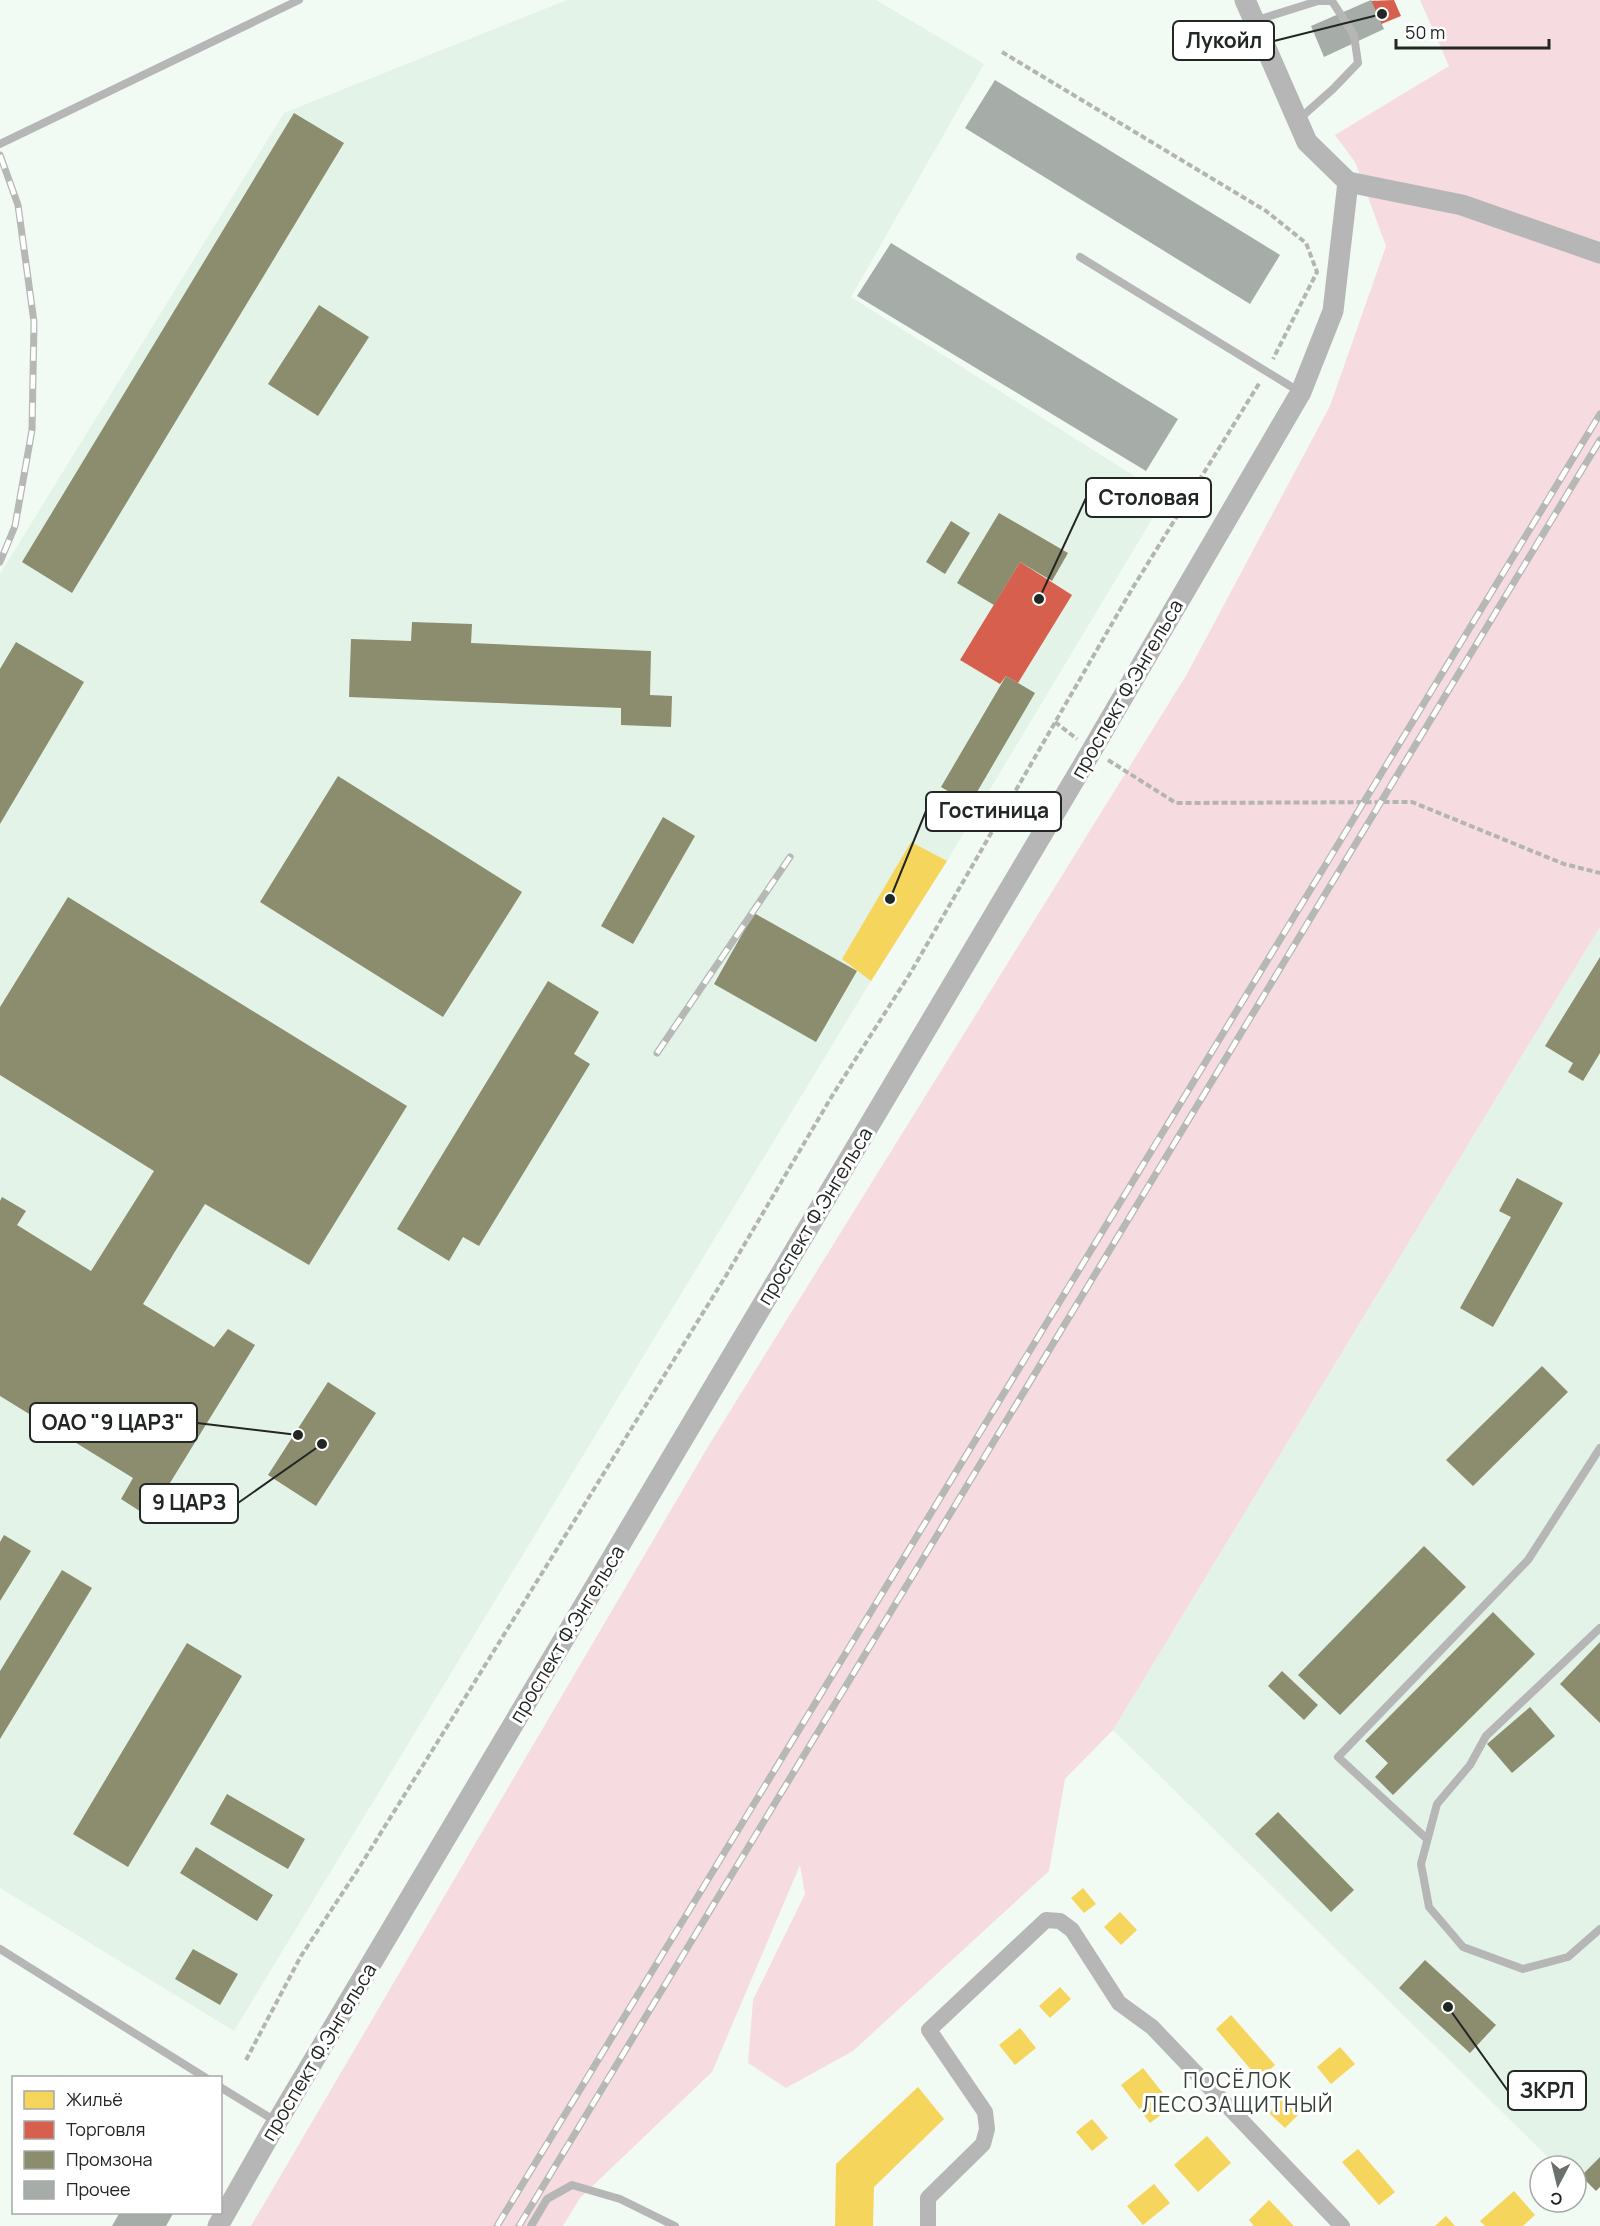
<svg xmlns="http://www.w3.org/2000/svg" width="1600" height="2226" viewBox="0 0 1600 2226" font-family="Manrope,sans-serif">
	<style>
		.built { fill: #e4f3e7 }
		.green { fill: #f6dce1 }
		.homes { fill: #f6d55c }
		.shops { fill: #d6604d }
		.industry { fill: #8c8c6e }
		.building { fill: #a6aca8 }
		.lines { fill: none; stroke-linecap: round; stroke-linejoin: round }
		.path { stroke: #b4b5b3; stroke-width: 4; stroke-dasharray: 6 3; stroke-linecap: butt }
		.service { stroke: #b7b6b6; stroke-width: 8 }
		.minor { stroke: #b7b6b6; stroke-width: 16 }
		.tertiary { stroke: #b7b6b6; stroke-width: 21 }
		.rail-casing { stroke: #b6b8b5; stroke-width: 7 }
		.rail { stroke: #fff; stroke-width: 4.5; stroke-dasharray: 14; stroke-linecap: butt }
		.labels { text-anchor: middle; stroke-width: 6; stroke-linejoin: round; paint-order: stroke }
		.street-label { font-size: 20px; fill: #222724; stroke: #fff }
		.neighbourhood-label { font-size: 21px; letter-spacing: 1.5px; fill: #364139; stroke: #fff }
		.leader { fill: none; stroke: #222724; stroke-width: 2 }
		.callout-dot { fill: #222724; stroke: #fff; stroke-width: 2 }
		.callout { fill: #fff; stroke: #222724; stroke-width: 2 }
		.callout-label { font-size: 21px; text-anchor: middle; font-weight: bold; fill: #222724 }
	</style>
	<rect width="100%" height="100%" fill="#f2faf4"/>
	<!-- built -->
	<g class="built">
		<polygon points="567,0 876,0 984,64 851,297 1166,496 947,861 871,981 234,2031 0,1888 0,574 284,113"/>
		<polygon points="1600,927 1600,2157 1576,2181 1576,2166 1557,2166 1113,1730"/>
	</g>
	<!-- green -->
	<polygon class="green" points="1420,0 1600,0 1600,927 1113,1730 1065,1779 1049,1871 853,2051 786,2088 748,2063 753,2000 805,1894 800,1865 712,2072 580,2198 563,2226 251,2226 709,1445 1187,674 1330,406 1386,246 1355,162 1335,135 1449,66"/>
	<!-- homes -->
	<g class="homes">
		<polygon points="911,842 947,861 871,981 842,959"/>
		<polygon points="1083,1888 1096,1904 1084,1913 1071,1898"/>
		<polygon points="1120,1912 1137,1930 1121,1945 1104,1927"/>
		<polygon points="1060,1987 1071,1999 1050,2018 1039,2006"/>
		<polygon points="1231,2015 1275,2065 1259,2079 1216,2029"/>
		<polygon points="1020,2028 1036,2048 1015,2065 999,2045"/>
		<polygon points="1340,2047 1355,2064 1331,2084 1317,2067"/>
		<polygon points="1143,2068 1173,2106 1150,2123 1121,2085"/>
		<polygon points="918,2087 944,2119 874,2187 873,2226 835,2226 836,2164"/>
		<polygon points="1282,2099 1298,2115 1285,2128 1269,2113"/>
		<polygon points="1092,2119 1108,2138 1092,2151 1076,2132"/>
		<polygon points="1207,2136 1231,2163 1198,2192 1174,2165"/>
		<polygon points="1358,2149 1395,2192 1379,2205 1342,2162"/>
		<polygon points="1154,2184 1170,2203 1143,2225 1127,2206"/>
		<polygon points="1514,2191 1535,2215 1523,2226 1485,2226 1480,2221"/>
		<polygon points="1269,2200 1294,2226 1254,2226 1249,2220"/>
		<polygon points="1446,2216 1455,2226 1435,2226"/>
	</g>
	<!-- shops -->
	<g class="shops">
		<polygon points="1394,0 1401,16 1379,25 1369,1"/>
		<polygon points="1020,562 1072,595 1018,683 1006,676 1000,684 960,660"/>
	</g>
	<!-- industry -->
	<g class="industry">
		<polygon points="294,113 344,143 72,593 22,562"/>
		<polygon points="319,305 369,337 318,416 268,384"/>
		<polygon points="999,513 1068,553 1052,581 1020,562 994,605 957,583"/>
		<polygon points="951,521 970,533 945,574 926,562"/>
		<polygon points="412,622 472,624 471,643 651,651 650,695 672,696 671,727 621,725 621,708 349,697 351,639 411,641"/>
		<polygon points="16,642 84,682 0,824 0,669"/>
		<polygon points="1006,676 1035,693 970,804 941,787"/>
		<polygon points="338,776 522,892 443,1017 260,902"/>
		<polygon points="663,817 695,836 633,944 601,926"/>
		<polygon points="68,897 407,1106 309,1265 205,1204 179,1245 143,1304 214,1347 228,1329 255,1345 149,1517 121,1499 133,1478 0,1396 0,1201 2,1197 26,1211 17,1225 91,1271 154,1171 0,1075 0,1007"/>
		<polygon points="754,913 857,971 816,1042 714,984"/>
		<polygon points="1600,957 1600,1053 1583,1081 1568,1072 1573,1063 1545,1046"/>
		<polygon points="548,981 599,1012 574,1054 590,1064 479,1246 463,1237 449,1261 397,1229"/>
		<polygon points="1517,1178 1563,1203 1493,1327 1460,1308 1511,1217 1499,1211"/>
		<polygon points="1542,1366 1568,1392 1473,1486 1446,1460"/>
		<polygon points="328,1382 376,1413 316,1506 268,1475"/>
		<polygon points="4,1535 31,1551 0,1601 0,1542"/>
		<polygon points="1424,1546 1466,1587 1340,1715 1298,1675"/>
		<polygon points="62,1570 92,1588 0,1739 0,1671"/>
		<polygon points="1493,1612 1535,1654 1393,1795 1375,1777 1388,1763 1365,1741"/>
		<polygon points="1600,1642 1600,1723 1560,1684"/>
		<polygon points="187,1643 242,1676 128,1867 73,1834"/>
		<polygon points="1282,1671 1318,1705 1304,1720 1268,1686"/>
		<polygon points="1530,1707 1555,1736 1512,1773 1487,1744"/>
		<polygon points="227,1794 305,1839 288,1869 210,1824"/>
		<polygon points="1278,1812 1354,1890 1331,1912 1255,1834"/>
		<polygon points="196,1847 273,1895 257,1921 180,1873"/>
		<polygon points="193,1949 238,1974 220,2005 175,1979"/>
		<polygon points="1425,1960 1496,2025 1470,2053 1399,1988"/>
		<polygon points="1600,2157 1600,2187 1596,2191 1581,2176"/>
	</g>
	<!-- building -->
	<g class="building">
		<polygon points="1371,0 1384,29 1324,57 1311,26"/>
		<polygon points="995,80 1280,255 1250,304 965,128"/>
		<polygon points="891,243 1178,419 1146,471 857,296"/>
		<polygon points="120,2212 174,2212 166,2226 112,2226"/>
	</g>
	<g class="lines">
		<!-- path -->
		<g class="path">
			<polyline points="1002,52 1266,211 1306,243 1317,272 1273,359"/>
			<polyline points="1055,722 1077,739"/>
			<polyline points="1108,760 1176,803 1412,802 1564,864 1600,873"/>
			<polyline points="246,2060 301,1956 357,1871 445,1730 727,1274 832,1096 911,972 1132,589 1260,382"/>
		</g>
		<!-- service -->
		<g class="service">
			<polyline points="1254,21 1318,1 1332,1 1354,35 1358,63 1333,89 1298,120"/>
			<polyline points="0,144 299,0"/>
			<polyline points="1080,257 1300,392"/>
			<polyline points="1600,1628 1486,1736 1470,1765 1437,1804 1421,1864 1429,1907 1463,1947 1523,1969 1568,1957 1600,1929"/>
			<polyline points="1427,1839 1338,1757 1528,1560 1600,1448"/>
			<polyline points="0,1949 206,2078"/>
			<polyline points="220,2087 277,2122"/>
			<polyline points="531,2226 547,2199 572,2185 620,2199 675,2226"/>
		</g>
		<!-- minor -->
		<polyline class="minor" points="928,2226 928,2198 983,2144 987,2129 985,2112 929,2030 1046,1920 1060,1921 1072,1930 1119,2003 1152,2027 1342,2226"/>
		<!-- tertiary -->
		<g class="tertiary">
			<polyline points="1245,0 1307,142 1348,182"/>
			<polyline points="1348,182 1462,205 1600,253"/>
			<polyline points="218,2226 277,2122 1082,767 1301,392 1333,311 1348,182"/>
		</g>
		<!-- rail casing -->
		<g class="rail-casing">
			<g id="rail">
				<polyline points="0,155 18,205 34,322 32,430 15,526 0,562"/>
				<polyline points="657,1053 790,857"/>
				<polyline points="497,2226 1600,414"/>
				<polyline points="519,2226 1600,440"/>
			</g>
		</g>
		<!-- rail -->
		<use href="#rail" class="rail"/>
	</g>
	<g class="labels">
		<!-- street labels -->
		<g class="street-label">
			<text transform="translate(1127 689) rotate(-60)" y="7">проспект Ф.Энгельса</text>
			<text transform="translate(815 1216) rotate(-59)" y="7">проспект Ф.Энгельса</text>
			<text transform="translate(567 1634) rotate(-59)" y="7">проспект Ф.Энгельса</text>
			<text transform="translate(319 2052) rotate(-59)" y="7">проспект Ф.Энгельса</text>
		</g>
		<!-- neighbourhood labels -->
		<g class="neighbourhood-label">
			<text x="1238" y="2088">ПОСЁЛОК<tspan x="1238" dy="24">ЛЕСОЗАЩИТНЫЙ</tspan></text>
		</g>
	</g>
	<!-- callouts -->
	<path class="leader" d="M1382 14L1274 41M1039 599L1086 498M890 899L926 811M298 1435L197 1423M322 1444L238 1503M1448 2007L1508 2091"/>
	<g class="callout-dot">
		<circle cx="1382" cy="14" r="6"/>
		<circle cx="1039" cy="599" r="6"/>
		<circle cx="890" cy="899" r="6"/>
		<circle cx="298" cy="1435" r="6"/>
		<circle cx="322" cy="1444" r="6"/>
		<circle cx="1448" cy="2007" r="6"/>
	</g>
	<g class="callout">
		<rect x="1173" y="21" width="101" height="39" rx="6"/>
		<rect x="1086" y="478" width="125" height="39" rx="6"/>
		<rect x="926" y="792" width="135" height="39" rx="6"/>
		<rect x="30" y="1403" width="167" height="39" rx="6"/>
		<rect x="140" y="1484" width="98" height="39" rx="6"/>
		<rect x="1508" y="2071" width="78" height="39" rx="6"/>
	</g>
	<g class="callout-label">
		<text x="1224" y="48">Лукойл</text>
		<text x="1149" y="505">Столовая</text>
		<text x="994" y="818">Гостиница</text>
		<text x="113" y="1430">ОАО "9 ЦАРЗ"</text>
		<text x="189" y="1510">9 ЦАРЗ</text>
		<text x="1547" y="2098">ЗКРЛ</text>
	</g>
	<!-- legend -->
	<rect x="12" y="2076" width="210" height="138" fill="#ffffff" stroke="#a7a9a7" stroke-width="1.5"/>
	<rect x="24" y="2091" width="30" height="18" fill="#f6d55c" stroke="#a7a9a7" stroke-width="1.5"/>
	<text x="66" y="2106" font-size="18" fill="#222724">Жильё</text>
	<rect x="24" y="2121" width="30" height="18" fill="#d6604d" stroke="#a7a9a7" stroke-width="1.5"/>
	<text x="66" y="2136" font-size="18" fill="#222724">Торговля</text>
	<rect x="24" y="2151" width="30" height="18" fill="#8c8c6e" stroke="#a7a9a7" stroke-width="1.5"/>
	<text x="66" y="2166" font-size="18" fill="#222724">Промзона</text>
	<rect x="24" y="2181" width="30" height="18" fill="#a6aca8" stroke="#a7a9a7" stroke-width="1.5"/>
	<text x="66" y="2196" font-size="18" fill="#222724">Прочее</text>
	<!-- north arrow -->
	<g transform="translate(1558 2184) rotate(187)"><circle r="28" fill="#ffffff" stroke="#a7a9a7" stroke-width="1.5"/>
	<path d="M0-4.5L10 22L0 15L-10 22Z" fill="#6b716d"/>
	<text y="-9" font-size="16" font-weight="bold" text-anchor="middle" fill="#222724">С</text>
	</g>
	<!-- scale -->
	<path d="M1396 39v9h153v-9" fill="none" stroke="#222724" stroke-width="3"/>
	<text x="1405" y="39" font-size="18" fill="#222724" stroke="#ffffff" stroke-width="4.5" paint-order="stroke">50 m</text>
</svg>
